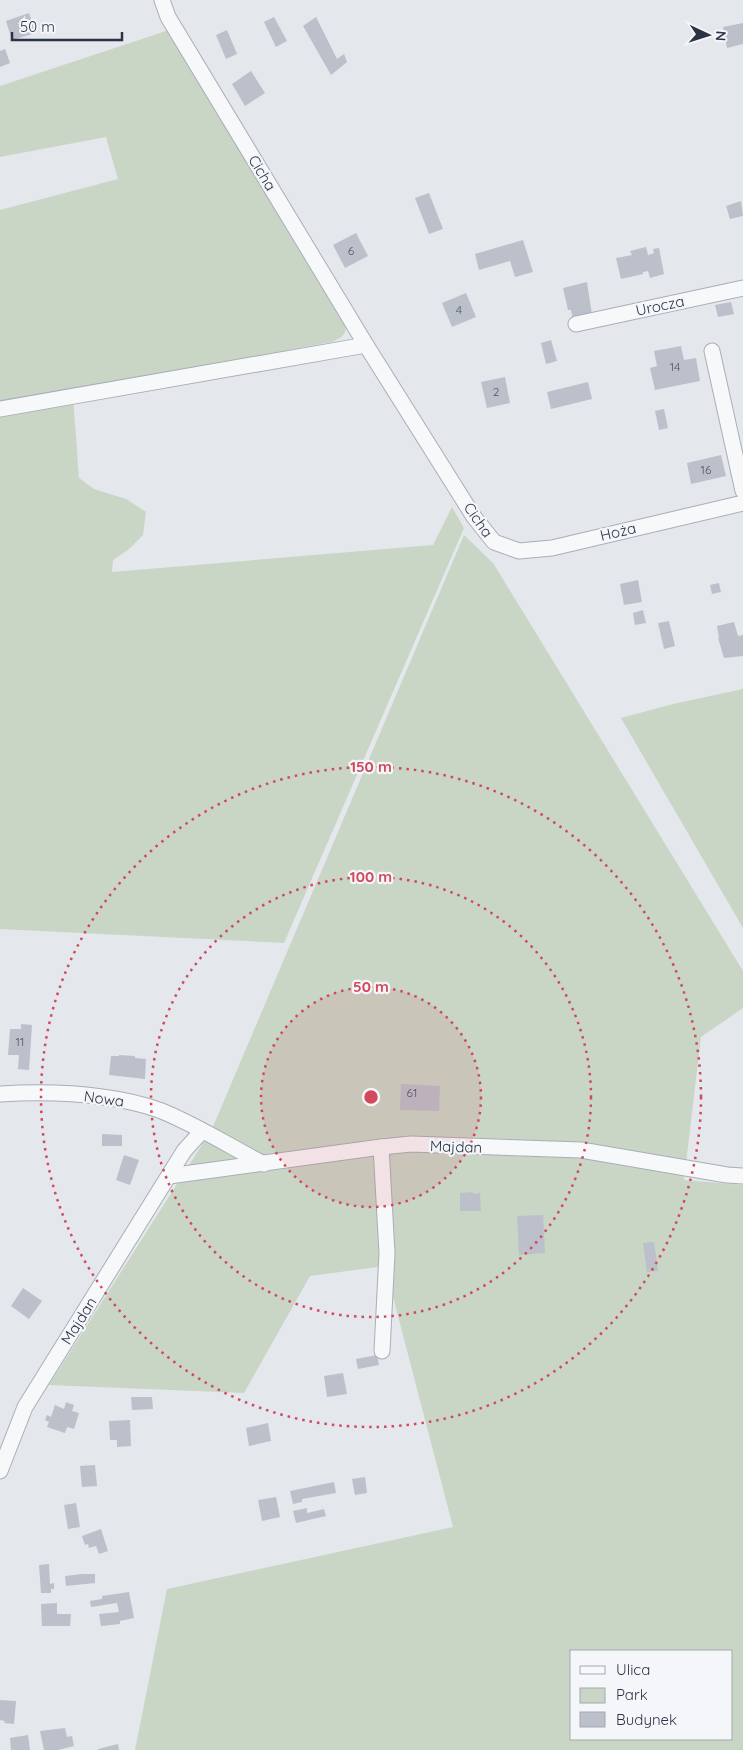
<svg xmlns="http://www.w3.org/2000/svg" width="743" height="1750" viewBox="0 0 743 1750" font-family="Quicksand,sans-serif">
	<style>
		.green { fill: #c9d6c5; fill-rule: evenodd }
		.building { fill: #bbc0ca }
		.lines { fill: none; stroke-linecap: round; stroke-linejoin: round }
		.minor-casing { stroke: #a9aeb7; stroke-width: 17 }
		.minor { stroke: #f7f8fa; stroke-width: 15 }
		.ring { fill: none; stroke: #d1495b; stroke-width: 2.5; stroke-dasharray: 2.5 5 }
		.labels { text-anchor: middle; stroke-width: 4.5; stroke-linejoin: round; paint-order: stroke }
		.number-label { font-size: 12px; fill: #4f5766 }
		.street-label { font-size: 15px; fill: #2b3445; stroke: #f4f6f9 }
		.centre { fill: #d1495b; stroke: #f4f6f9; stroke-width: 2.5 }
		.ring-label { font-size: 15px; text-anchor: middle; font-weight: bold; fill: #d1495b; stroke: #f4f6f9; stroke-width: 4.5; stroke-linejoin: round; paint-order: stroke }
	</style>
	<rect width="100%" height="100%" fill="#e4e7ec"/>
	<!-- green -->
	<g class="green">
		<path d="M175,28L346,320C347,334 344,337 331,342L0,405V210L118,179L106,137L0,157V86Z"/>
		<polygon points="73,396 79,478 94,489 126,499 146,512 143,535 129,549 113,560 112,572 433,545 452,507 464,528 284,943 0,929 0,409"/>
		<path d="M464,535L493,563L743,971V1008L701,1037L684,1180L743,1185V1750H135L167,1589L453,1527L385,1266L310,1276L244,1393L49,1385L212,1129ZM572,1651H732V1739H572Z"/>
		<polygon points="743,689 743,928 621,718 673,704"/>
	</g>
	<!-- building -->
	<g class="building">
		<polygon points="29,13 36,33 12,40 6,21"/>
		<polygon points="274,17 287,41 276,47 264,22"/>
		<polygon points="316,17 337,59 344,54 347,62 331,75 303,26"/>
		<polygon points="743,23 743,44 727,48 723,27"/>
		<polygon points="227,30 237,54 226,59 216,35"/>
		<polygon points="5,49 10,63 0,67 0,51"/>
		<polygon points="251,71 265,93 245,106 232,84"/>
		<polygon points="429,193 443,229 429,234 415,198"/>
		<polygon points="741,201 743,216 730,219 726,206"/>
		<polygon points="356,233 368,256 345,268 333,245"/>
		<polygon points="523,240 533,272 515,277 510,261 479,270 475,254"/>
		<polygon points="646,247 648,255 654,253 653,249 659,248 664,274 650,278 648,271 643,272 643,274 621,279 616,258 632,255 630,251"/>
		<polygon points="587,282 592,315 573,319 571,310 568,310 563,288"/>
		<polygon points="466,293 476,317 452,327 442,303"/>
		<polygon points="731,302 734,314 718,317 715,305"/>
		<polygon points="551,340 557,361 546,364 541,343"/>
		<polygon points="681,346 684,360 696,358 700,381 655,390 650,368 657,366 654,351"/>
		<polygon points="505,377 510,403 487,408 481,382"/>
		<polygon points="588,382 592,399 551,409 547,392"/>
		<polygon points="664,409 668,428 659,430 655,411"/>
		<polygon points="721,455 726,476 691,484 687,463"/>
		<polygon points="638,580 642,602 624,605 620,584"/>
		<polygon points="719,583 721,592 712,594 710,585"/>
		<polygon points="643,610 646,623 635,625 633,613"/>
		<polygon points="669,621 675,646 664,649 658,623"/>
		<polygon points="734,622 738,636 743,635 743,656 724,658 718,638 719,638 717,626"/>
		<polygon points="21,1024 32,1025 29,1070 18,1069 19,1055 8,1055 10,1029 21,1029"/>
		<polygon points="119,1055 135,1056 135,1058 146,1059 145,1079 109,1075 111,1056 119,1056"/>
		<polygon points="401,1084 440,1086 439,1111 400,1110"/>
		<polygon points="102,1134 122,1135 122,1146 102,1146"/>
		<polygon points="124,1155 139,1160 130,1185 116,1180"/>
		<polygon points="473,1192 473,1194 480,1193 481,1211 460,1211 460,1193"/>
		<polygon points="543,1215 545,1253 519,1255 517,1216"/>
		<polygon points="654,1242 658,1271 647,1272 643,1243"/>
		<polygon points="23,1288 42,1301 29,1319 11,1306"/>
		<polygon points="377,1355 379,1365 358,1369 356,1359"/>
		<polygon points="343,1373 347,1394 327,1397 324,1376"/>
		<polygon points="131,1397 152,1397 153,1409 132,1410"/>
		<polygon points="66,1402 74,1405 72,1411 79,1413 74,1429 67,1427 65,1433 47,1427 49,1422 45,1420 47,1415 51,1417 55,1405 64,1409"/>
		<polygon points="130,1420 131,1446 117,1447 117,1440 110,1440 109,1421"/>
		<polygon points="268,1423 271,1441 249,1446 246,1428"/>
		<polygon points="95,1465 97,1486 82,1487 80,1466"/>
		<polygon points="365,1477 367,1493 355,1495 352,1479"/>
		<polygon points="334,1482 336,1493 302,1499 302,1502 293,1504 290,1491"/>
		<polygon points="276,1497 280,1517 262,1521 258,1500"/>
		<polygon points="76,1503 80,1527 68,1529 64,1505"/>
		<polygon points="307,1508 307,1513 324,1509 326,1516 296,1523 293,1511"/>
		<polygon points="101,1529 108,1551 99,1554 96,1546 89,1548 88,1544 85,1545 82,1536"/>
		<polygon points="49,1564 50,1584 54,1583 54,1589 51,1589 51,1593 41,1593 39,1565"/>
		<polygon points="82,1574 95,1574 95,1583 66,1586 65,1576"/>
		<polygon points="129,1592 134,1618 120,1621 120,1624 101,1626 99,1614 119,1612 117,1603 91,1607 90,1601 102,1599 102,1596"/>
		<polygon points="57,1603 57,1614 71,1614 70,1626 42,1626 41,1604"/>
		<polygon points="0,1700 16,1701 14,1724 4,1723 5,1721 0,1720"/>
		<polygon points="65,1728 67,1737 72,1736 74,1746 58,1750 44,1750 40,1731"/>
		<polygon points="28,1735 30,1750 11,1750 10,1738"/>
		<polygon points="118,1744 119,1750 98,1750 98,1749"/>
	</g>
	<g class="lines">
		<!-- minor casing -->
		<g class="minor-casing">
			<g id="minor">
				<polyline points="162,0 168,17 366,345 474,517 494,542 519,551 552,548 743,503"/>
				<polyline points="576,324 743,288"/>
				<polyline points="712,351 743,491"/>
				<polyline points="0,409 366,345"/>
				<path d="M0,1094C52,1091 109,1093 159,1110C195,1124 229,1146 264,1164"/>
				<polyline points="381,1147 387,1253 382,1351"/>
				<polyline points="169,1176 381,1147 411,1144 581,1150 727,1175 743,1176"/>
				<polyline points="0,1471 25,1407 184,1151 202,1131"/>
			</g>
		</g>
		<!-- minor -->
		<use href="#minor" class="minor"/>
	</g>
	<!-- distance rings -->
	<circle cx="371" cy="1097" r="110" fill="#d1495b" fill-opacity=".12"/>
	<g class="ring">
		<circle cx="371" cy="1097" r="110"/>
		<circle cx="371" cy="1097" r="220"/>
		<circle cx="371" cy="1097" r="330"/>
	</g>
	<g class="labels">
		<!-- number labels -->
		<g class="number-label">
			<text x="351" y="255">6</text>
			<text x="459" y="314">4</text>
			<text x="675" y="371">14</text>
			<text x="496" y="396">2</text>
			<text x="706" y="474">16</text>
			<text x="20" y="1046">11</text>
			<text x="412" y="1097">61</text>
		</g>
		<!-- street labels -->
		<g class="street-label">
			<text transform="translate(262 173) rotate(59)" y="5">Cicha</text>
			<text transform="translate(660 306) rotate(-12)" y="5">Urocza</text>
			<text transform="translate(478 520) rotate(55)" y="5">Cicha</text>
			<text transform="translate(618 532) rotate(-13)" y="5">Hoża</text>
			<text transform="translate(104 1099) rotate(8)" y="5">Nowa</text>
			<text transform="translate(456 1147) rotate(2)" y="5">Majdan</text>
			<text transform="translate(79 1321) rotate(-58)" y="5">Majdan</text>
		</g>
	</g>
	<circle cx="371" cy="1097" r="8" class="centre"/>
	<g class="ring-label">
		<text x="371" y="772">150 m</text>
		<text x="371" y="882">100 m</text>
		<text x="371" y="992">50 m</text>
	</g>
	<!-- legend -->
	<rect x="570" y="1650" width="162" height="90" fill="#f4f6f9" stroke="#a4a8b1"/>
	<rect x="580" y="1666" width="25" height="8" fill="#f7f8fa" stroke="#a4a8b1"/>
	<text x="616" y="1675" font-size="15" fill="#2b3445">Ulica</text>
	<rect x="580" y="1688" width="25" height="15" fill="#c9d6c5" stroke="#a4a8b1"/>
	<text x="616" y="1700" font-size="15" fill="#2b3445">Park</text>
	<rect x="580" y="1712" width="25" height="15" fill="#bbc0ca" stroke="#a4a8b1"/>
	<text x="616" y="1725" font-size="15" fill="#2b3445">Budynek</text>
	<!-- north arrow -->
	<g transform="translate(708 35) rotate(94)" stroke="#f4f6f9" stroke-width="4" paint-order="stroke">
	<path d="M0-4L9 19L0 12L-9 19Z" fill="#2b3445"/>
	<text y="-8" font-size="14" font-weight="bold" text-anchor="middle" fill="#2b3445">N</text>
	</g>
	<!-- scale -->
	<path d="M12 32v8h110v-8" fill="none" stroke="#2b3445" stroke-width="2.5"/>
	<text x="20" y="32" font-size="15" fill="#2b3445" stroke="#f4f6f9" stroke-width="4" paint-order="stroke">50 m</text>
</svg>
